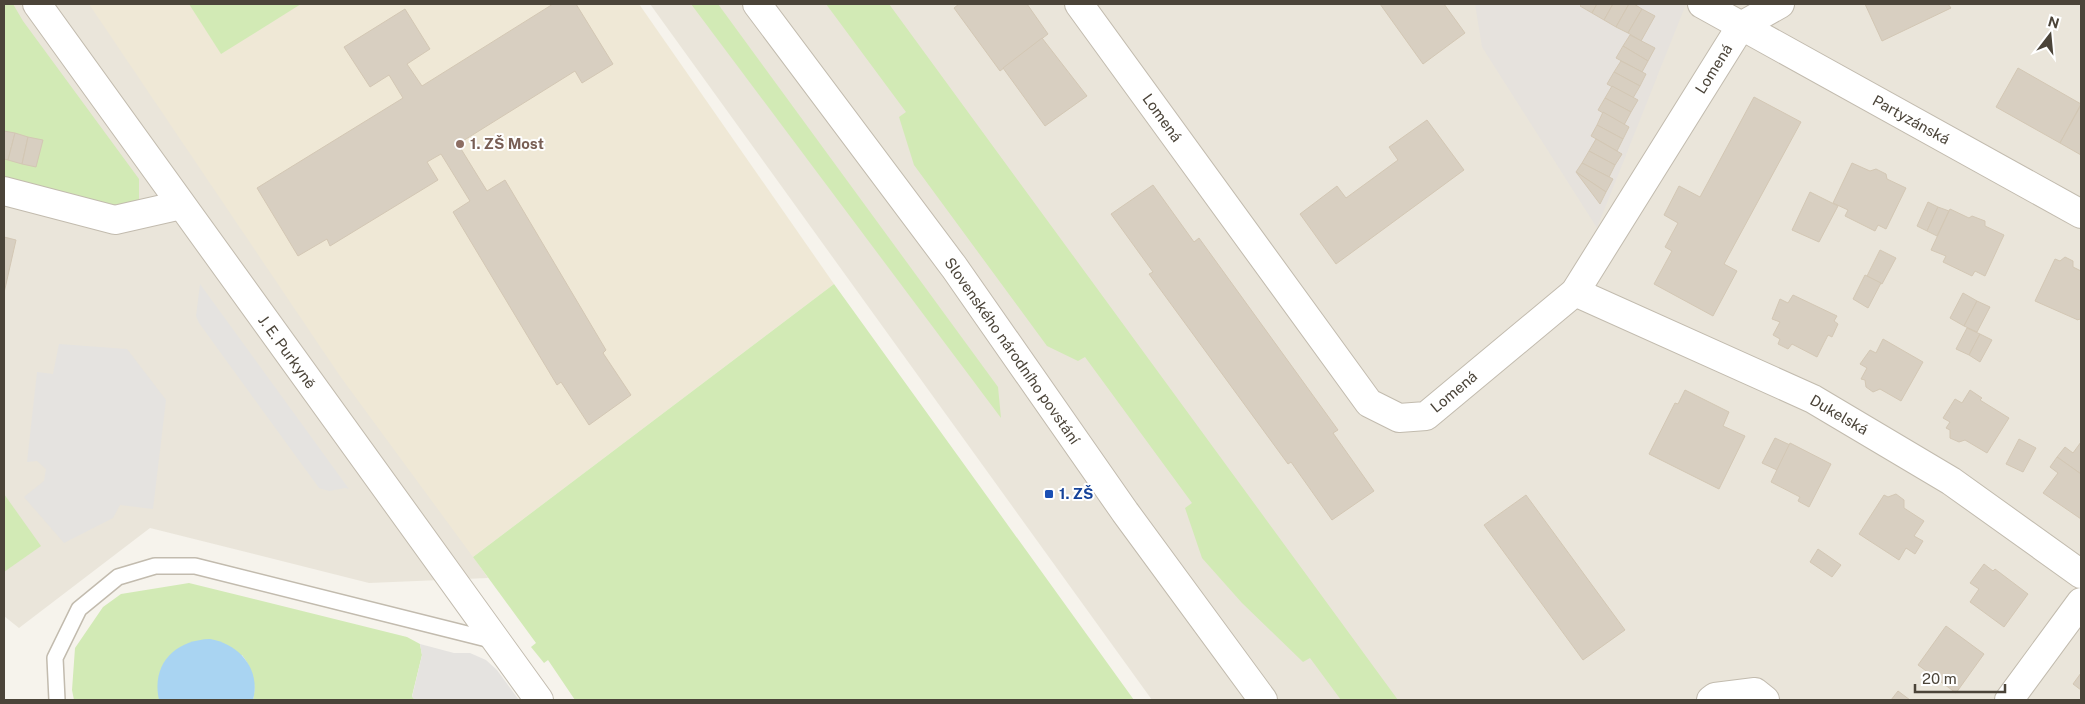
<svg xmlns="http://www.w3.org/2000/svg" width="2085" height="704" viewBox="0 0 2085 704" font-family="'Public Sans',sans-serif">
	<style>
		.residential { fill: #eae5da }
		.industrial { fill: #e6e2dd }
		.education { fill: #efe8d6 }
		.green { fill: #d2eab5 }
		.parking { fill: #e5e3e0 }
		.water { fill: #a9d4f2 }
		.building { fill: #d8cfc1; stroke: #d3c7b4 }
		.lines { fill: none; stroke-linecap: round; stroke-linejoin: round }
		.service-casing { stroke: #c2bbae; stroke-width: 18 }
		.minor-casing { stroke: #c2bbae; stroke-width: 30 }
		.tertiary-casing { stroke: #c2bbae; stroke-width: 30 }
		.service { stroke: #fff; stroke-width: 15 }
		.minor { stroke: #fff; stroke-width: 28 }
		.tertiary { stroke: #fff; stroke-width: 28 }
		.education-dot { fill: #8d6e63; stroke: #fff; stroke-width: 2 }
		.transit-dot { fill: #1a4fb4; stroke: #fff; stroke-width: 2 }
		.labels { text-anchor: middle; stroke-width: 4; stroke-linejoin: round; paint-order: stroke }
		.street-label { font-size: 15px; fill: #4b4439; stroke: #fff }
		.education-label { font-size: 15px; font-weight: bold; fill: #785e54; stroke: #fff; text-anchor: start }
		.transit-label { font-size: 15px; font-weight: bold; fill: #164399; stroke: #fff; text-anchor: start }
	</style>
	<rect width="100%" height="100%" fill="#f6f3ec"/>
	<!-- residential -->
	<g class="residential">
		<polygon points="4,4 90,4 488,578 369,583 150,528 19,628 4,616"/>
		<polygon points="650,4 2081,4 2081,700 1152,700"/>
	</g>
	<!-- industrial -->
	<polygon class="industrial" points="1475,4 1686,4 1597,228 1482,47"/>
	<!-- education -->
	<polygon class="education" points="89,4 639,4 834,284 473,557 340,376"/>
	<!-- green -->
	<g class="green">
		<polygon points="4,4 13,4 23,21 139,179 139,200 120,207 4,178"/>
		<polygon points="189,4 301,4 221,54"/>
		<polygon points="691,4 718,4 998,387 1001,418"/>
		<polygon points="826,4 889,4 1398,700 1341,700 1310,658 1303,662 1242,603 1202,558 1185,508 1192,503 1085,357 1078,361 1047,346 914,165 899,117 906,112"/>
		<polygon points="834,284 1134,700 575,700 548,660 544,663 531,647 536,643 473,557"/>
		<polygon points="4,494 41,546 4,572"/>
		<path d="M189,583L407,637L420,644L422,655L412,696L415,700H253C257,684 252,668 242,655L159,700H74L72,690L75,648L103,607L121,594Z"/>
	</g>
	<!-- parking -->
	<g class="parking">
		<polygon points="200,284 349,489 345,488 329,491 319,488 199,323 196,316"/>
		<polygon points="59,344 127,349 166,400 153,509 120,505 113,518 64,543 24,497 44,481 46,469 37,461 27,462 37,372 53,374"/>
		<polygon points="420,644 454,653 470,653 486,660 497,670 519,700 415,700 412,697 422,655"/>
	</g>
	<!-- water -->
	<path class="water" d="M210,639C240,644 261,670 253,700H159C151,664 175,640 210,639Z"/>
	<!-- building -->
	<g class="building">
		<polygon points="553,4 576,4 613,64 582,83 575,71 458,144 487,191 505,180 606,350 603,353 631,395 589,425 561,382 557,385 453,212 470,201 441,154 427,162 438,180 330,246 327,239 298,256 257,188 403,98 389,75 370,87 344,47 405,9 430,49 407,64 422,86"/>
		<polygon points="959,4 1027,4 1048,34 1000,71 954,8"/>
		<polygon points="1380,4 1444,4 1465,33 1423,64"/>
		<polygon points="1582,4 1597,4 1592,13 1580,6"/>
		<polygon points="1597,4 1613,4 1604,20 1592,13"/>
		<polygon points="1613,4 1629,4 1616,27 1604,20"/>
		<polygon points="1629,4 1634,4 1642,9 1628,33 1616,27"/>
		<polygon points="1865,4 1948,4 1951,8 1882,41"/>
		<polygon points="1642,9 1655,16 1641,41 1628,33"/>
		<polygon points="1630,35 1655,48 1648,61 1623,46"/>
		<polygon points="1042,38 1087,96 1045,126 1003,68"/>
		<polygon points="1623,46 1648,61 1642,72 1616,58"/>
		<polygon points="1621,61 1646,74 1640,86 1614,72"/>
		<polygon points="2018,68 2081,104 2060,143 1996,107"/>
		<polygon points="1614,72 1640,86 1633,98 1607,84"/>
		<polygon points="1612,86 1638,100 1631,112 1605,98"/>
		<polygon points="1754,97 1801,122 1724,264 1737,271 1713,316 1654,284 1672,251 1665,247 1678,223 1664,215 1679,186 1700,197"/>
		<polygon points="1605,98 1631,112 1624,125 1598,110"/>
		<polygon points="2081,105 2081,155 2060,143"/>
		<polygon points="1603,112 1629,127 1623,139 1597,125"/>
		<polygon points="1427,120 1464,170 1336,264 1300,214 1337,186 1346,198 1398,160 1389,147"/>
		<polygon points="1597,125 1623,139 1617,151 1591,136"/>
		<polygon points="4,131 15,133 8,160 4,159"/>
		<polygon points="15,133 28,137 22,164 8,160"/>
		<polygon points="28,137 43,140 36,167 22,164"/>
		<polygon points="1596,139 1622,154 1615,165 1589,151"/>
		<polygon points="1589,151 1615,165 1609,177 1582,163"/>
		<polygon points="1582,163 1613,179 1606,192 1576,172"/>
		<polygon points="1852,163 1870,171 1876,169 1886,174 1887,179 1906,188 1886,229 1878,225 1875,231 1845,216 1848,210 1833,203"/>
		<polygon points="1576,172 1606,192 1600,204"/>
		<polygon points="1153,185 1194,242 1199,238 1338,430 1333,433 1374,491 1332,520 1291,462 1288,464 1149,274 1153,272 1111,214"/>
		<polygon points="1810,192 1838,206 1819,242 1792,230"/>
		<polygon points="1928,202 1938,207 1927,231 1917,226"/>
		<polygon points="1938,207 1949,211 1937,236 1927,231"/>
		<polygon points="1950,209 1969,218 1972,216 1985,221 1985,226 2004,235 1985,276 1975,271 1972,276 1943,262 1946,256 1931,250"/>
		<polygon points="4,237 16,240 4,293"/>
		<polygon points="1880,250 1896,258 1882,284 1867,276"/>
		<polygon points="2065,257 2073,261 2073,267 2081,271 2081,320 2079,319 2078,320 2035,301 2055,259 2060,261"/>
		<polygon points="1865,275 1881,283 1868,308 1853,299"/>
		<polygon points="1963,293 1977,301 1964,326 1950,318"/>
		<polygon points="1793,295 1837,316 1834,321 1838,324 1832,337 1828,335 1817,357 1792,344 1788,349 1778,344 1780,339 1773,335 1780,322 1772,319 1780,299 1788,303"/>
		<polygon points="1977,301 1990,307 1977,332 1964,326"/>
		<polygon points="1967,328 1980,334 1969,355 1956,349"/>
		<polygon points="1980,334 1992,340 1980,362 1969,355"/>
		<polygon points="1883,339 1923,362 1901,401 1880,389 1873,392 1866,387 1865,380 1861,379 1867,368 1860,364 1870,350 1876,353"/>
		<polygon points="1685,390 1729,412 1723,426 1745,436 1719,489 1649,454 1675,403 1678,404"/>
		<polygon points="1970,390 1982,398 1980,400 2009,418 1987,453 1965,440 1959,442 1950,438 1950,430 1946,428 1950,422 1943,418 1955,399 1962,403"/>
		<polygon points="1775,438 1790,445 1777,470 1762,463"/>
		<polygon points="2019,439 2036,448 2023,472 2006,464"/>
		<polygon points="2081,442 2081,474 2057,457 2065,447 2073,453"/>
		<polygon points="1790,443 1831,464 1809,507 1798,501 1800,497 1771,482"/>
		<polygon points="2057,457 2081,474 2081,519 2043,493 2058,473 2050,467"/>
		<polygon points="1896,494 1904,500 1904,508 1924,521 1914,536 1923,541 1915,554 1906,548 1899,560 1859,534 1884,495 1888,497"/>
		<polygon points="1526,495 1625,630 1583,660 1484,525"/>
		<polygon points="1818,549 1841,565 1832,577 1810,562"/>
		<polygon points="1984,564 1993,571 1995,569 2028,594 2004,627 1970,602 1979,589 1970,583"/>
		<polygon points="1946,626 1984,654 1956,693 1918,665"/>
		<polygon points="2081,673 2081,690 2073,684"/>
		<polygon points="1898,691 1910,700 1891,700"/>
	</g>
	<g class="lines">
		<!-- service casing -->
		<g class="service-casing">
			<polyline id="service" points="57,700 55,658 79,609 118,577 155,566 195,566 495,641"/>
		</g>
		<!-- minor casing -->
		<g class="minor-casing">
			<g id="minor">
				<polyline points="37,4 539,700"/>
				<polyline points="1079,4 1369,403 1399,418 1426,416 1575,292 1741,26 1780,4"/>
				<polyline points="1702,4 2081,214"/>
				<polyline points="4,191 115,220 181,205"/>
				<polyline points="1575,292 1813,399 1951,481 2081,574"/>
				<polyline points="1711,700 1715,697 1755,692 1765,700"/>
				<polyline points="2009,700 2081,602"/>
			</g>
		</g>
		<!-- tertiary casing -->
		<g class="tertiary-casing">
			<polyline id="tertiary" points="757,4 954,267 1125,512 1263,700"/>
		</g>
		<!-- service -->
		<use href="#service" class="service"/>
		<!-- minor -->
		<use href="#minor" class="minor"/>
		<!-- tertiary -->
		<use href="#tertiary" class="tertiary"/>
	</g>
	<!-- markers -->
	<circle class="education-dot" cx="460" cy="144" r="5"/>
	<rect class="transit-dot" x="1044" y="489" width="10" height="10" rx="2.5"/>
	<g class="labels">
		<!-- street labels -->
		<g class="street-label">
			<text transform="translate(1714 69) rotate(-58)" y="5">Lomená</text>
			<text transform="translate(1162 118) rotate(54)" y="5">Lomená</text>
			<text transform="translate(1911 120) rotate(29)" y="5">Partyzánská</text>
			<text transform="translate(1012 351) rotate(55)" y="5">Slovenského národního povstání</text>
			<text transform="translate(287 352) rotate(54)" y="5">J. E. Purkyně</text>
			<text transform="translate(1454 392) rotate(-40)" y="5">Lomená</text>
			<text transform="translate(1839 415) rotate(30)" y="5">Dukelská</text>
		</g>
		<!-- education labels -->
		<g class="education-label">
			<text x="470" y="149">1. ZŠ Most</text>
		</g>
		<!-- transit labels -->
		<g class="transit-label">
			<text x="1059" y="499">1. ZŠ</text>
		</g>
	</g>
	<!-- border -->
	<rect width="2085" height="704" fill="none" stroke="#4b4439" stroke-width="10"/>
	<!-- north arrow -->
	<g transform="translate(2050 35) rotate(16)" stroke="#ffffff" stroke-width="4" paint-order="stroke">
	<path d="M0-4L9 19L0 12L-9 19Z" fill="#4b4439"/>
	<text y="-8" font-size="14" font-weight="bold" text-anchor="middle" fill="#4b4439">N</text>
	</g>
	<!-- scale -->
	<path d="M1915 684v8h90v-8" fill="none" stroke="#4b4439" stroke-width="2.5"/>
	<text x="1922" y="684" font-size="15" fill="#4b4439" stroke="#ffffff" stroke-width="4" paint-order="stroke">20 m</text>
</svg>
